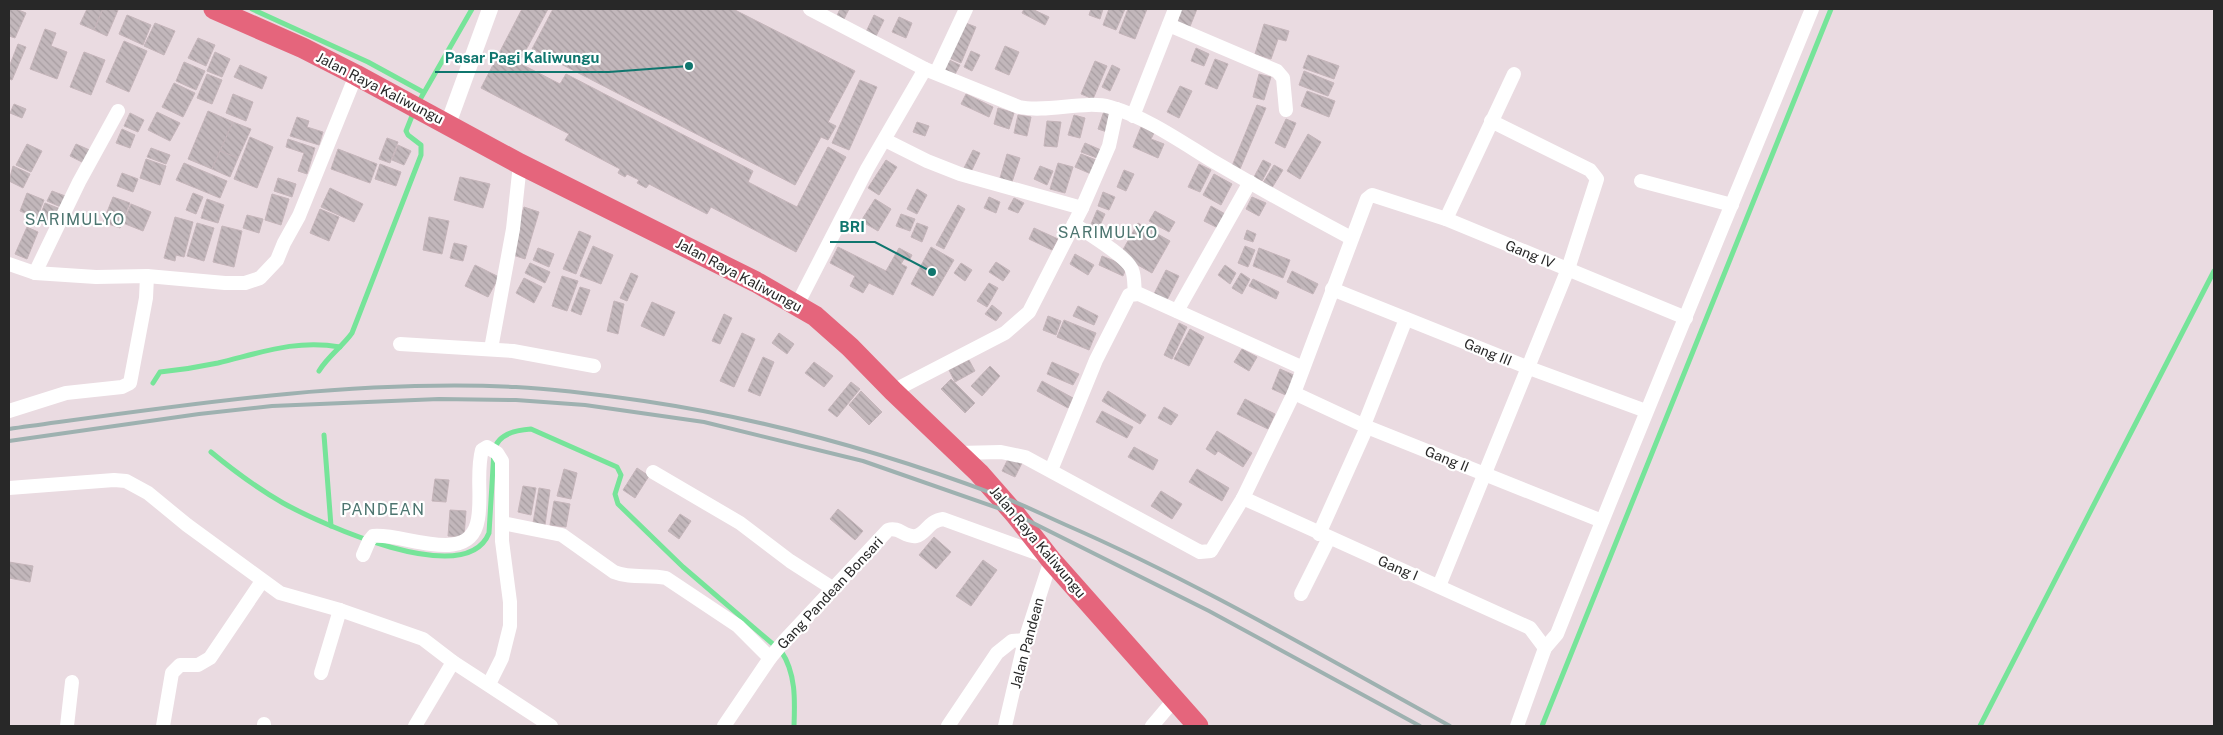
<svg xmlns="http://www.w3.org/2000/svg" width="2223" height="735" viewBox="0 0 2223 735" font-family="'Public Sans',sans-serif">
	<style>
		.lines { fill: none; stroke-linecap: round; stroke-linejoin: round }
		.stream { stroke: #76e499; stroke-width: 5 }
		.building { fill: url(#building-back-hatch); stroke: #c5b5ba }
		.minor { stroke: #fff; stroke-width: 14 }
		.tertiary { stroke: #fff; stroke-width: 16 }
		.primary { stroke: #e5657c; stroke-width: 21 }
		.rail { stroke: #9eb1b0; stroke-width: 4 }
		.labels { text-anchor: middle; stroke-width: 4.5; stroke-linejoin: round; paint-order: stroke }
		.street-label { font-size: 14px; fill: #282828; stroke: #fff }
		.quarter-label { font-size: 16px; letter-spacing: 1px; fill: #4d7570; stroke: #fff }
		.leader { fill: none; stroke: #0f766e; stroke-width: 2 }
		.callout-dot { fill: #0f766e; stroke: #fff; stroke-width: 2 }
		.callout-label { font-size: 15px; text-anchor: middle; font-weight: bold; fill: #0f766e; stroke: #fff; stroke-width: 4.5; stroke-linejoin: round; paint-order: stroke }
	</style>
	<defs>
		<pattern id="building-back-hatch" width="6" height="6" patternUnits="userSpaceOnUse" patternTransform="scale(1.25)"><rect width="6" height="6" fill="#c2b7bb"/><path d="M-1 5l2 2M0 0l6 6M5-1l2 2" fill="none" stroke="#a79da1"/></pattern>
	</defs>
	<rect width="100%" height="100%" fill="#eadbe1"/>
	<g class="lines">
		<!-- stream -->
		<g class="stream">
			<polyline points="252,9 368,62 423,92"/>
			<polyline points="418,103 472,9"/>
			<path d="M319,371C328,356 342,347 352,333L421,155V145L408,135L406,131L414,111"/>
			<path d="M153,383L160,372C180,370 199,367 218,363C260,353 296,339 340,347"/>
			<polyline points="324,435 331,526"/>
			<path d="M211,452C234,471 257,488 283,503C319,523 466,591 489,533L494,451C497,434 516,430 531,429L617,467L621,475L615,494L618,504L683,567L781,651C796,673 795,700 794,726"/>
			<polyline points="1542,726 1831,9"/>
			<polyline points="1980,726 2214,271"/>
		</g>
	</g>
	<!-- building -->
	<g class="building">
		<polygon points="9,9 16,9 26,13 15,38 9,36"/>
		<polygon points="87,9 103,9 94,30 80,24"/>
		<polygon points="103,9 118,10 107,36 94,30"/>
		<polygon points="522,9 548,9 519,63 560,84 566,74 753,171 748,182 797,207 828,147 846,157 796,252 711,207 707,214 649,184 646,188 637,183 639,180 627,174 625,177 618,173 620,169 565,140 569,134 481,88"/>
		<polygon points="553,9 733,9 855,71 828,122 836,126 828,140 821,137 795,185 532,49"/>
		<polygon points="840,9 849,9 842,23 835,20"/>
		<polygon points="1024,9 1032,9 1049,17 1045,25 1022,13"/>
		<polygon points="1091,9 1103,9 1100,19 1089,15"/>
		<polygon points="1109,9 1125,9 1116,30 1103,25"/>
		<polygon points="1128,9 1147,9 1135,39 1119,33"/>
		<polygon points="1181,9 1197,9 1189,29 1175,23"/>
		<polygon points="127,15 151,25 143,45 119,34"/>
		<polygon points="874,15 884,20 875,38 865,34"/>
		<polygon points="899,17 912,23 906,38 892,32"/>
		<polygon points="963,22 976,27 961,63 947,57"/>
		<polygon points="155,23 175,31 164,55 144,46"/>
		<polygon points="1264,24 1289,31 1286,41 1278,39 1271,59 1255,54"/>
		<polygon points="45,29 56,33 51,46 67,52 57,79 30,69"/>
		<polygon points="198,38 215,45 206,66 188,58"/>
		<polygon points="124,41 147,51 129,92 106,82"/>
		<polygon points="18,44 26,47 12,80 9,79 9,67"/>
		<polygon points="1005,46 1019,52 1009,75 995,69"/>
		<polygon points="1196,48 1209,54 1204,66 1191,61"/>
		<polygon points="971,51 980,55 972,71 964,67"/>
		<polygon points="84,52 105,60 91,95 70,87"/>
		<polygon points="215,52 230,59 222,77 207,71"/>
		<polygon points="1308,55 1339,66 1334,79 1303,68"/>
		<polygon points="947,59 960,65 953,78 940,71"/>
		<polygon points="1215,59 1228,64 1217,89 1205,84"/>
		<polygon points="1095,61 1107,66 1093,99 1081,94"/>
		<polygon points="184,62 205,71 196,90 176,81"/>
		<polygon points="240,65 267,77 262,89 234,77"/>
		<polygon points="1112,65 1120,69 1110,91 1102,87"/>
		<polygon points="1304,71 1334,83 1328,96 1299,85"/>
		<polygon points="207,74 222,80 212,104 197,98"/>
		<polygon points="1259,74 1271,77 1264,100 1253,97"/>
		<polygon points="860,80 877,87 849,150 832,143"/>
		<polygon points="174,83 195,93 183,117 162,107"/>
		<polygon points="1180,86 1192,91 1179,118 1167,112"/>
		<polygon points="1307,91 1335,101 1329,117 1301,106"/>
		<polygon points="233,94 253,102 246,121 226,113"/>
		<polygon points="966,94 993,107 989,117 961,104"/>
		<polygon points="14,104 26,109 22,118 10,113"/>
		<polygon points="1257,105 1266,108 1240,169 1232,166"/>
		<polygon points="998,108 1014,113 1009,129 994,124"/>
		<polygon points="208,111 233,122 212,169 188,159"/>
		<polygon points="1104,111 1114,115 1107,132 1098,129"/>
		<polygon points="157,112 180,123 170,141 148,130"/>
		<polygon points="130,113 144,120 138,132 124,126"/>
		<polygon points="1018,115 1031,117 1027,136 1014,133"/>
		<polygon points="1074,115 1085,118 1080,138 1068,135"/>
		<polygon points="297,117 309,121 307,127 323,132 319,145 290,136"/>
		<polygon points="1286,119 1296,123 1285,148 1275,143"/>
		<polygon points="1047,121 1061,122 1057,147 1044,146"/>
		<polygon points="233,122 251,129 238,158 220,151"/>
		<polygon points="917,122 929,126 925,136 913,132"/>
		<polygon points="1141,127 1154,133 1151,139 1164,144 1158,158 1133,147"/>
		<polygon points="122,129 135,135 130,148 116,143"/>
		<polygon points="1308,134 1321,142 1300,179 1287,171"/>
		<polygon points="250,137 273,147 257,188 234,179"/>
		<polygon points="387,138 398,142 390,163 379,159"/>
		<polygon points="288,139 315,148 307,174 298,171 304,153 286,147"/>
		<polygon points="1085,143 1101,150 1097,158 1081,152"/>
		<polygon points="27,144 42,151 31,172 16,165"/>
		<polygon points="76,144 94,152 88,165 70,156"/>
		<polygon points="398,145 411,151 404,165 392,160"/>
		<polygon points="151,148 170,155 166,164 147,157"/>
		<polygon points="338,149 377,164 370,183 331,169"/>
		<polygon points="973,150 980,153 970,174 963,170"/>
		<polygon points="220,151 238,158 230,177 212,169"/>
		<polygon points="1007,154 1020,158 1012,182 1000,178"/>
		<polygon points="1081,154 1096,160 1091,174 1075,167"/>
		<polygon points="146,159 166,166 160,185 140,178"/>
		<polygon points="886,160 897,167 879,195 868,188"/>
		<polygon points="1263,160 1271,164 1262,181 1254,177"/>
		<polygon points="184,163 227,181 220,198 176,180"/>
		<polygon points="1058,163 1073,167 1065,193 1050,189"/>
		<polygon points="380,164 401,172 396,186 375,179"/>
		<polygon points="1199,164 1211,170 1200,192 1188,187"/>
		<polygon points="1274,165 1283,170 1270,191 1261,186"/>
		<polygon points="13,166 30,174 23,188 9,181"/>
		<polygon points="1040,166 1053,171 1047,185 1034,179"/>
		<polygon points="1124,170 1134,174 1126,191 1117,187"/>
		<polygon points="122,173 138,179 133,192 117,186"/>
		<polygon points="1214,174 1232,184 1221,205 1203,195"/>
		<polygon points="460,177 490,184 483,208 454,200"/>
		<polygon points="278,178 296,184 292,197 274,191"/>
		<polygon points="330,188 363,204 354,222 321,207"/>
		<polygon points="917,189 927,195 917,214 907,209"/>
		<polygon points="52,191 68,197 63,208 47,201"/>
		<polygon points="1103,192 1115,197 1109,210 1098,206"/>
		<polygon points="27,193 44,200 37,218 20,211"/>
		<polygon points="193,193 203,197 196,214 186,210"/>
		<polygon points="272,194 289,199 281,225 265,220"/>
		<polygon points="113,197 130,203 120,228 103,222"/>
		<polygon points="989,197 1000,202 996,213 984,208"/>
		<polygon points="1252,197 1266,203 1259,216 1246,209"/>
		<polygon points="1014,198 1024,203 1018,213 1008,209"/>
		<polygon points="207,199 224,205 218,223 201,218"/>
		<polygon points="875,199 891,209 878,231 861,221"/>
		<polygon points="45,203 63,210 56,228 38,221"/>
		<polygon points="131,204 151,212 143,231 123,223"/>
		<polygon points="958,205 965,209 944,249 936,245"/>
		<polygon points="1211,206 1227,215 1220,229 1204,221"/>
		<polygon points="524,207 539,212 525,259 510,254"/>
		<polygon points="320,209 339,217 329,241 310,233"/>
		<polygon points="1097,210 1105,214 1097,232 1089,229"/>
		<polygon points="1155,211 1175,222 1169,232 1149,221"/>
		<polygon points="901,214 915,219 910,231 896,226"/>
		<polygon points="247,215 263,219 259,233 243,228"/>
		<polygon points="175,217 193,222 184,257 176,255 175,261 164,258"/>
		<polygon points="429,217 449,221 442,254 423,250"/>
		<polygon points="197,223 214,228 204,261 187,256"/>
		<polygon points="917,223 928,227 922,242 911,237"/>
		<polygon points="1138,223 1170,241 1152,273 1120,255"/>
		<polygon points="222,226 242,231 234,267 213,262"/>
		<polygon points="27,227 38,232 27,259 15,254"/>
		<polygon points="1034,228 1058,239 1052,250 1029,239"/>
		<polygon points="1247,230 1256,234 1253,242 1244,239"/>
		<polygon points="579,231 591,236 576,274 563,269"/>
		<polygon points="454,243 467,246 463,261 450,258"/>
		<polygon points="593,246 613,255 601,284 580,276"/>
		<polygon points="1245,246 1255,250 1248,267 1238,263"/>
		<polygon points="838,247 886,271 899,248 912,255 909,261 904,259 901,264 907,267 893,295 869,283 863,293 850,286 855,276 830,263"/>
		<polygon points="931,247 954,260 933,296 911,284"/>
		<polygon points="538,248 554,254 549,267 533,260"/>
		<polygon points="1259,248 1290,260 1283,278 1253,266"/>
		<polygon points="1075,254 1094,265 1088,275 1070,264"/>
		<polygon points="1102,256 1127,266 1123,276 1099,265"/>
		<polygon points="996,262 1010,271 1003,281 989,272"/>
		<polygon points="530,263 550,272 545,283 525,273"/>
		<polygon points="961,263 972,270 965,281 954,273"/>
		<polygon points="475,265 499,277 488,297 465,286"/>
		<polygon points="1225,265 1236,273 1230,284 1218,275"/>
		<polygon points="1166,270 1179,276 1166,302 1153,296"/>
		<polygon points="1292,271 1318,284 1313,294 1287,282"/>
		<polygon points="631,273 638,276 627,301 620,298"/>
		<polygon points="1241,273 1250,279 1242,294 1232,288"/>
		<polygon points="562,276 578,281 567,311 552,306"/>
		<polygon points="524,278 542,287 534,303 516,293"/>
		<polygon points="1253,279 1279,292 1276,299 1249,286"/>
		<polygon points="989,283 998,288 987,307 977,301"/>
		<polygon points="580,287 590,290 581,315 571,311"/>
		<polygon points="614,301 624,304 618,334 607,331"/>
		<polygon points="652,302 675,312 664,336 641,326"/>
		<polygon points="992,305 1002,313 996,321 985,314"/>
		<polygon points="1078,306 1098,316 1094,325 1073,316"/>
		<polygon points="724,314 732,318 720,344 712,341"/>
		<polygon points="1048,316 1061,321 1056,335 1043,330"/>
		<polygon points="1064,320 1096,333 1089,350 1057,337"/>
		<polygon points="1179,323 1187,327 1172,359 1164,355"/>
		<polygon points="1190,329 1204,337 1189,366 1174,359"/>
		<polygon points="742,333 755,339 734,387 720,381"/>
		<polygon points="779,333 794,344 787,354 772,343"/>
		<polygon points="1242,349 1257,357 1249,371 1234,362"/>
		<polygon points="763,357 774,362 760,396 748,391"/>
		<polygon points="969,360 975,371 955,382 949,370"/>
		<polygon points="814,362 833,376 824,387 805,373"/>
		<polygon points="1052,362 1079,374 1073,385 1047,374"/>
		<polygon points="990,366 1000,376 982,396 971,386"/>
		<polygon points="1280,369 1296,376 1288,396 1272,389"/>
		<polygon points="951,379 975,403 965,413 941,389"/>
		<polygon points="1042,381 1073,398 1068,408 1037,391"/>
		<polygon points="851,382 860,389 837,417 828,410"/>
		<polygon points="861,391 882,412 869,425 849,405"/>
		<polygon points="1108,391 1146,415 1140,424 1102,401"/>
		<polygon points="1245,399 1275,414 1268,429 1237,414"/>
		<polygon points="1164,407 1178,415 1171,425 1158,418"/>
		<polygon points="1102,411 1133,427 1127,438 1096,422"/>
		<polygon points="1217,431 1252,453 1243,467 1218,451 1215,455 1206,449"/>
		<polygon points="1134,447 1158,460 1153,470 1128,457"/>
		<polygon points="1009,457 1022,463 1015,477 1002,471"/>
		<polygon points="637,468 649,476 635,498 623,490"/>
		<polygon points="564,469 577,473 571,499 557,496"/>
		<polygon points="1197,469 1229,488 1222,501 1189,482"/>
		<polygon points="435,479 449,480 446,502 432,501"/>
		<polygon points="523,486 536,488 531,515 518,512"/>
		<polygon points="539,488 550,490 545,525 533,523"/>
		<polygon points="1161,491 1182,504 1172,519 1151,506"/>
		<polygon points="554,501 570,504 566,527 550,525"/>
		<polygon points="838,509 863,531 855,540 830,519"/>
		<polygon points="450,510 466,511 464,537 448,536"/>
		<polygon points="680,514 691,521 679,539 668,531"/>
		<polygon points="934,537 951,552 936,569 919,555"/>
		<polygon points="983,560 997,570 971,606 956,596"/>
		<polygon points="9,562 33,566 30,582 9,578"/>
	</g>
	<g class="lines">
		<!-- minor -->
		<g class="minor">
			<path d="M810,9L925,69L1019,107C1047,113 1085,100 1110,107C1146,117 1180,141 1211,160C1257,187 1304,213 1351,238"/>
			<polyline points="1169,25 1277,71 1283,78 1286,110"/>
			<polyline points="936,73 966,9"/>
			<polyline points="1133,116 1175,9"/>
			<polyline points="885,140 927,161 960,174 1082,208"/>
			<polyline points="1641,181 1732,205"/>
			<polyline points="1446,219 1514,74"/>
			<path d="M1074,224C1087,233 1127,256 1132,270C1135,277 1134,287 1135,294"/>
			<polyline points="9,264 35,273 96,277 147,276 225,283 245,283 260,278 277,260 284,243 299,216 356,75"/>
			<polyline points="35,273 79,182 118,111"/>
			<polyline points="1332,289 1529,368 1646,411"/>
			<polyline points="797,305 867,169 925,69"/>
			<polyline points="1177,311 1250,182"/>
			<polyline points="400,344 513,351 594,366"/>
			<polyline points="491,349 513,229 520,164"/>
			<polyline points="893,391 1005,333 1029,312 1082,208 1109,146 1117,109"/>
			<polyline points="1294,393 1367,427 1602,521"/>
			<polyline points="9,411 66,393 122,387 130,383 146,298 147,276"/>
			<polyline points="1364,425 1406,319"/>
			<polyline points="958,453 1001,452 1025,457 1200,552 1211,551 1243,498 1294,393 1367,199 1372,195 1446,219 1686,318"/>
			<polyline points="1051,470 1096,360 1129,295 1139,294 1303,368"/>
			<polyline points="653,472 740,523 790,561 832,588"/>
			<polyline points="9,488 114,480 126,481 148,493 187,525 280,593 340,610 423,639 453,662 551,726"/>
			<polyline points="1243,498 1530,628 1545,648"/>
			<path d="M502,523L562,535L614,572C631,579 649,574 666,578L738,626L770,658"/>
			<polyline points="1319,534 1367,427"/>
			<path d="M363,555L369,541L373,536C403,532 470,568 478,519C482,496 476,472 482,450L487,447L497,453L502,461V541L510,602V626L502,658L489,684"/>
			<polyline points="1439,586 1568,269 1597,179 1590,170 1491,121"/>
			<polyline points="1301,594 1329,538"/>
			<polyline points="321,673 340,610"/>
			<polyline points="67,726 72,682"/>
			<polyline points="163,726 172,673 180,665 198,665 210,658 262,581"/>
			<polyline points="264,726 264,724"/>
			<polyline points="415,726 453,662"/>
			<path d="M724,726L770,658L785,640L888,530C899,526 905,538 916,536C926,534 928,521 943,519L1045,556"/>
			<polyline points="948,726 997,653 1012,641 1025,640"/>
			<polyline points="1005,726 1025,640 1051,560"/>
			<polyline points="1152,726 1174,700"/>
			<path d="M1517,726L1545,648L1557,634C1640,425 1727,217 1812,9"/>
		</g>
		<!-- tertiary -->
		<polyline class="tertiary" points="448,124 490,9"/>
		<!-- primary -->
		<polyline class="primary" points="214,9 303,48 356,75 520,164 756,282 815,316 850,347 893,391 979,473 1015,514 1051,560 1198,726"/>
		<!-- rail -->
		<g class="rail">
			<path d="M9,429C177,406 346,379 516,387C559,389 602,395 644,401C765,419 883,452 997,495C1020,503 1043,515 1066,525C1199,583 1324,657 1450,726"/>
			<polyline points="9,441 199,414 272,406 439,399 516,400 585,405 704,422 863,461 1015,514 1209,611 1420,726"/>
		</g>
	</g>
	<g class="labels">
		<!-- street labels -->
		<g class="street-label">
			<text transform="translate(380 88) rotate(27)" y="5">Jalan Raya Kaliwungu</text>
			<text transform="translate(1530 254) rotate(22)" y="5">Gang IV</text>
			<text transform="translate(739 275) rotate(28)" y="5">Jalan Raya Kaliwungu</text>
			<text transform="translate(1488 352) rotate(22)" y="5">Gang III</text>
			<text transform="translate(1447 459) rotate(22)" y="5">Gang II</text>
			<text transform="translate(1038 542) rotate(50)" y="5">Jalan Raya Kaliwungu</text>
			<text transform="translate(1398 568) rotate(23)" y="5">Gang I</text>
			<text transform="translate(830 593) rotate(-47)" y="5">Gang Pandean Bonsari</text>
			<text transform="translate(1027 643) rotate(-75)" y="5">Jalan Pandean</text>
		</g>
		<!-- quarter labels -->
		<g class="quarter-label">
			<text x="75" y="225">SARIMULYO</text>
			<text x="1108" y="238">SARIMULYO</text>
			<text x="383" y="515">PANDEAN</text>
		</g>
	</g>
	<!-- callouts -->
	<path class="leader" d="M689 66L609 72H435M932 272L875 242H830"/>
	<g class="callout-dot">
		<circle cx="689" cy="66" r="5"/>
		<circle cx="932" cy="272" r="5"/>
	</g>
	<g class="callout-label">
		<text x="522" y="63">Pasar Pagi Kaliwungu</text>
		<text x="852" y="232">BRI</text>
	</g>
	<!-- border -->
	<rect width="2223" height="735" fill="none" stroke="#282828" stroke-width="20"/>
</svg>
